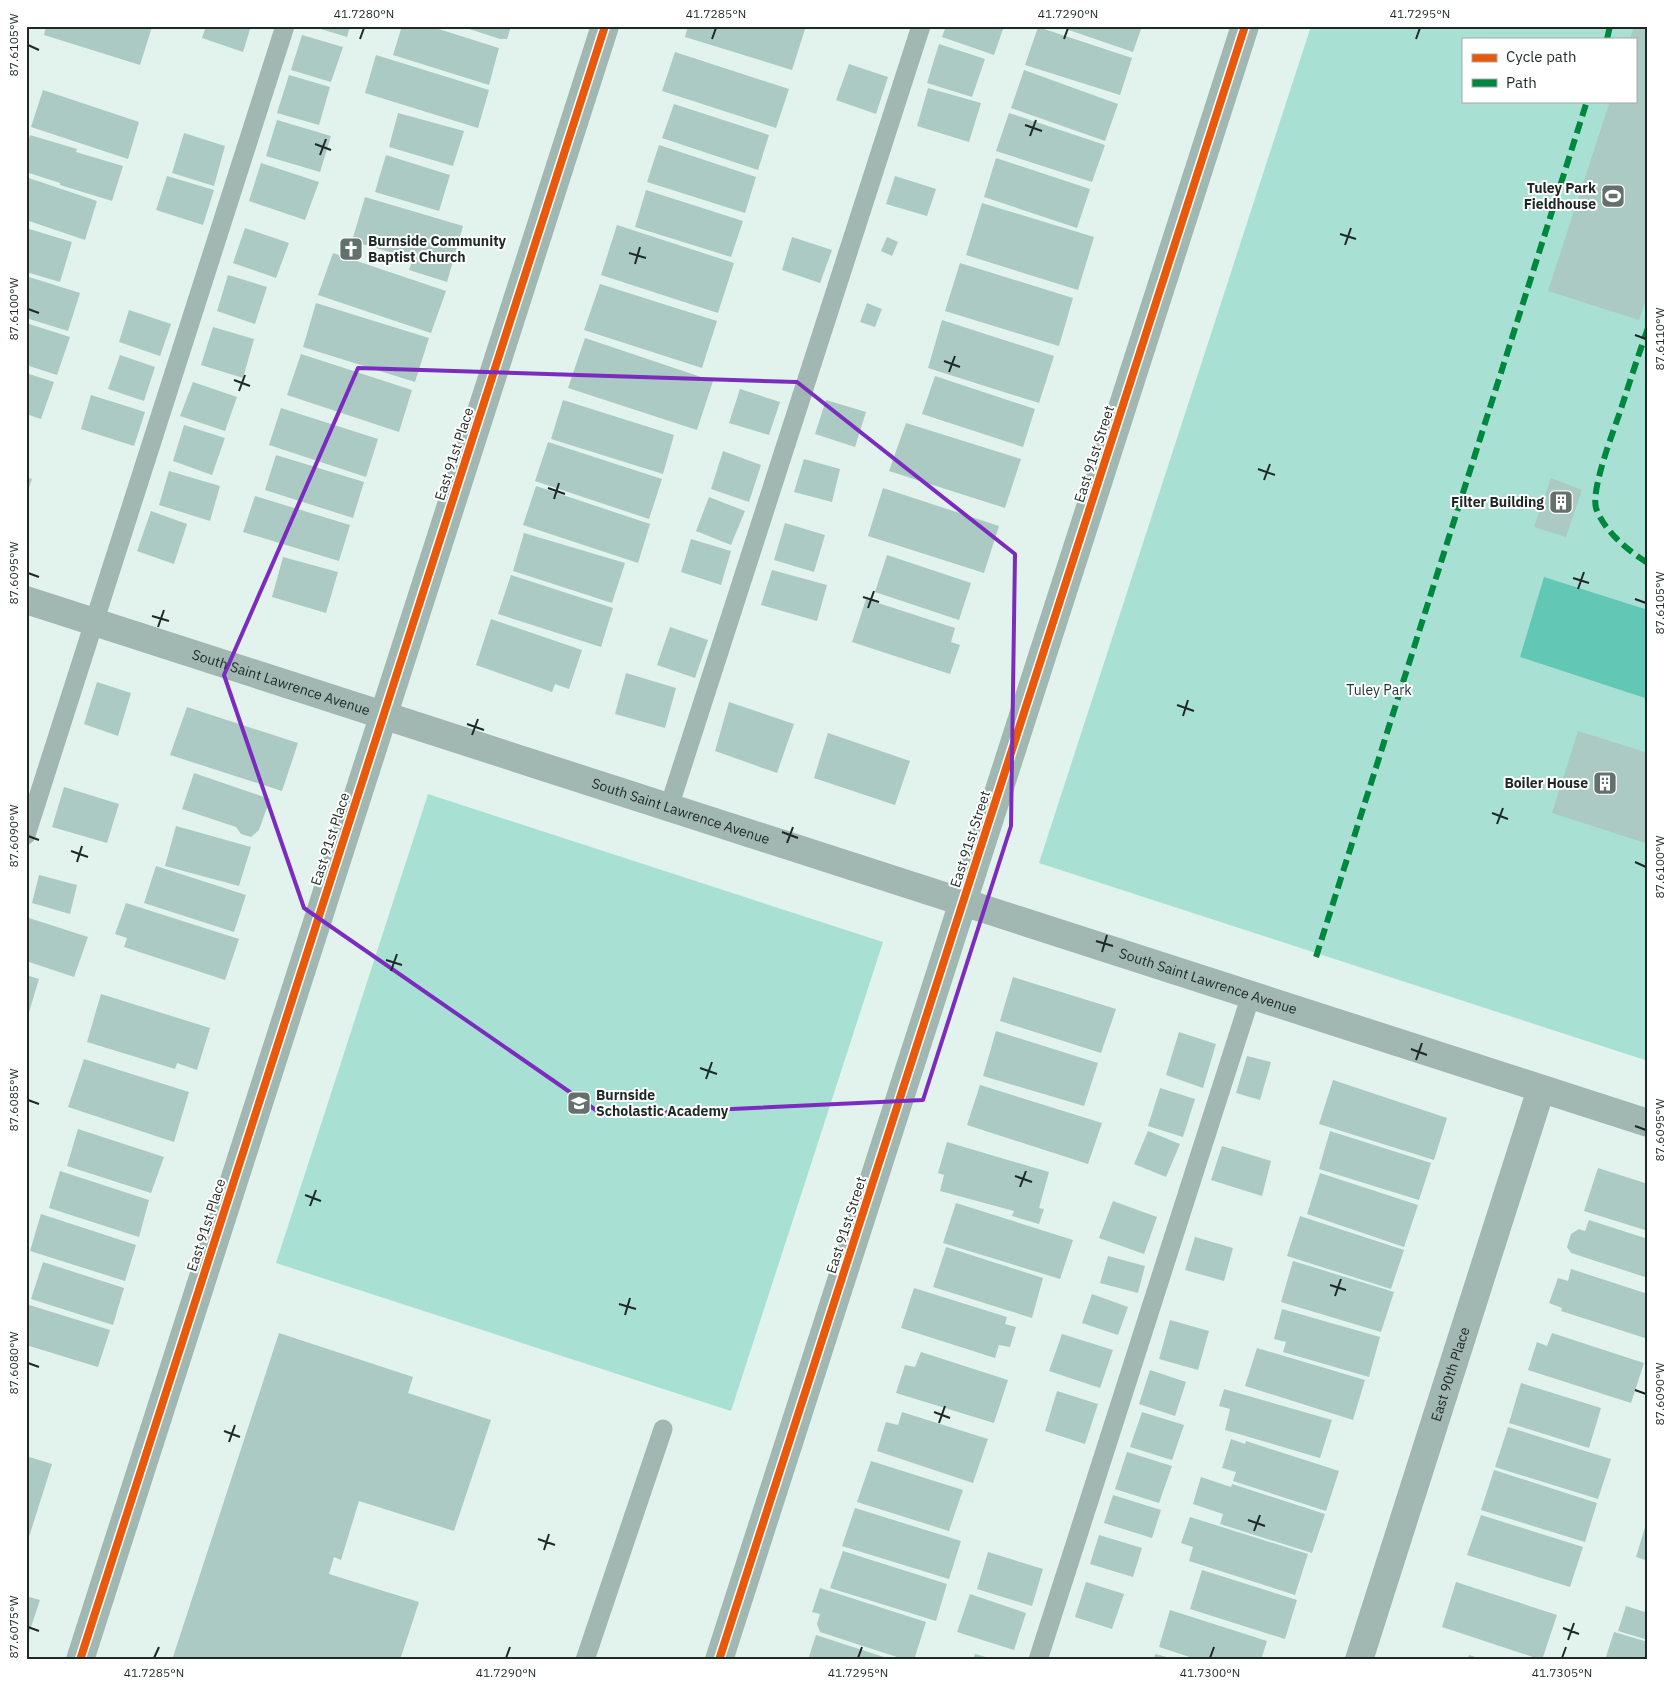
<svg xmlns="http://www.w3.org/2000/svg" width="1674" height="1686" viewBox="0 0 1674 1686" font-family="'IBM Plex Sans',sans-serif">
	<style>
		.green { fill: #a8e1d4; fill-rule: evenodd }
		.water { fill: #63c7b5 }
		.building { fill: #aacac3 }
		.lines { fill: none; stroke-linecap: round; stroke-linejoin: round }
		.service { stroke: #a0b7b2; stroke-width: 19 }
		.minor { stroke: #a0b7b2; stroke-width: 28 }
		.quiet { stroke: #00873e; stroke-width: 6; stroke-dasharray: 12 6; stroke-linecap: butt }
		.cycleway-casing { stroke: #fff; stroke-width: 11 }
		.cycleway { stroke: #e8590c; stroke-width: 8 }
		.marked { fill: none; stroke: #7b2cbf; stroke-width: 4; stroke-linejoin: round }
		.ticks { fill: none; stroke: #1e2926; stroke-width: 2 }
		.labels { text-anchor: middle; stroke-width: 4; stroke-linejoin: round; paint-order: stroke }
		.poi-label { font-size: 14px; font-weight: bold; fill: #1e2926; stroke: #fff; text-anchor: end }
		.street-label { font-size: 14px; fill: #1e2926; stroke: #fff }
		.park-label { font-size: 14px; fill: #1d332e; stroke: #fff }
		.neatline { fill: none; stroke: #1e2926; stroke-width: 2 }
		.ticks-label { font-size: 12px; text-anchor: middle; fill: #1e2926 }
	</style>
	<rect width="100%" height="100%" fill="#e2f3ee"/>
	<!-- green -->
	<g class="green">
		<path d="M1311,26H1648V1061L1039,863ZM1463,39H1635V101H1463Z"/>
		<polygon points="428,794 883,942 731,1411 276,1263"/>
	</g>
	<!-- water -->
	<polygon class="water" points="1544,577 1648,610 1648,699 1520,657"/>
	<!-- building -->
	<g class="building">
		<polygon points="46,26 149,26 152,27 140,65 44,35"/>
		<polygon points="206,26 251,26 243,52 202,38"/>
		<polygon points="311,26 350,26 347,37"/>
		<polygon points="402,26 429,26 499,48 489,85 393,55"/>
		<polygon points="460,26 510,26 511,27 507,39 500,39"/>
		<polygon points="688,26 806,26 792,70 685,37"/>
		<polygon points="946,26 1004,26 994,55 942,37"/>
		<polygon points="1057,26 1142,26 1133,52"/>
		<polygon points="1634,26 1648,26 1648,294 1639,320 1548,291 1610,101 1635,101 1635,39 1630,39"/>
		<polygon points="1038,27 1132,58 1120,95 1025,65"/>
		<polygon points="302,35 343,47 331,82 291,70"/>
		<polygon points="939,44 985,59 972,97 927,83"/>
		<polygon points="675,52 789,89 776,128 662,91"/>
		<polygon points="376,55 489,90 478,128 365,93"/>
		<polygon points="849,64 888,77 876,114 836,100"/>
		<polygon points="1024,70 1118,104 1105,141 1011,108"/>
		<polygon points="289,75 330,87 319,125 277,113"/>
		<polygon points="928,88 981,103 969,142 917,126"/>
		<polygon points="43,90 139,122 128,159 31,127"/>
		<polygon points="674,104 769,135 758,170 662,138"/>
		<polygon points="398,113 464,131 453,166 389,147"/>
		<polygon points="1009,113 1105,145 1092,182 996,151"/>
		<polygon points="277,120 331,136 320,172 266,156"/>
		<polygon points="184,133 225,146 214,186 172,173"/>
		<polygon points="30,135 77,149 76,152 123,166 112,201 60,185 60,183 26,172 26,148"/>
		<polygon points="659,145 756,177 745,213 647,182"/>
		<polygon points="386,155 450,175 439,211 375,192"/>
		<polygon points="996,158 1090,189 1077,228 984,197"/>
		<polygon points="261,163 319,182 305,220 249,201"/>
		<polygon points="167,176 214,190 203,225 156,210"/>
		<polygon points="895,176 936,189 927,216 886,204"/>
		<polygon points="26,177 97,201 85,240 26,220"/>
		<polygon points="646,190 743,221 731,257 635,227"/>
		<polygon points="365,197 463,226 447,282 409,270 413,259 352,241"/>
		<polygon points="982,203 1094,237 1078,290 966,255"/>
		<polygon points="617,225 734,263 718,313 601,275"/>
		<polygon points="26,228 72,242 60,282 26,272"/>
		<polygon points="245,228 289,243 276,278 233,263"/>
		<polygon points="792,237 832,250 820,283 782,270"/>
		<polygon points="887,237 898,242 892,256 881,251"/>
		<polygon points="333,253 446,291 431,333 318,295"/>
		<polygon points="960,263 1073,298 1059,346 945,311"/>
		<polygon points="228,275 267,287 255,324 217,311"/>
		<polygon points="26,276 80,293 68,331 26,318"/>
		<polygon points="600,284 717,321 702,368 584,330"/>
		<polygon points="316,303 429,338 415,382 303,347"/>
		<polygon points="867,303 882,309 875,327 860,322"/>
		<polygon points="129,310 171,324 160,356 119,342"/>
		<polygon points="942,320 1054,356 1039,403 928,368"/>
		<polygon points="26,323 70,337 57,375 26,365"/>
		<polygon points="213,327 254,339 243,378 201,365"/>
		<polygon points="585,338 713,381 697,430 568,388"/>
		<polygon points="301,354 412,390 399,432 287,395"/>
		<polygon points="120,355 155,367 144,401 108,389"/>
		<polygon points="26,373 54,382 41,419 26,414"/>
		<polygon points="935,376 1035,409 1023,447 922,414"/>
		<polygon points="193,382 237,397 225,431 180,416"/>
		<polygon points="740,389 780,402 769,435 729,423"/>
		<polygon points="91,395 145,412 134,446 81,429"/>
		<polygon points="563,400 674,435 663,474 551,439"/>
		<polygon points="826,400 866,412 855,447 815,434"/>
		<polygon points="281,408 378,439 366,477 269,445"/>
		<polygon points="906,423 1021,459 1005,508 889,471"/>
		<polygon points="184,425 225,438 212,475 173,461"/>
		<polygon points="548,442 662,479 649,519 535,481"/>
		<polygon points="723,451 761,465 749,502 711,489"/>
		<polygon points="276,455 364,482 353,518 265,490"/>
		<polygon points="804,459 840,469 832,502 794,492"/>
		<polygon points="169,471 220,486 210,521 159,505"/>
		<polygon points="26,477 32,479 27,494 26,494"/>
		<polygon points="1551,478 1582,490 1566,537 1534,527"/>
		<polygon points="536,486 650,524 638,563 523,525"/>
		<polygon points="883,488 999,526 984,573 868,536"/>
		<polygon points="255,496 350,525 339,561 243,532"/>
		<polygon points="709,497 745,511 731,545 696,531"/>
		<polygon points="151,511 187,524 174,564 137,551"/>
		<polygon points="785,523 825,535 814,572 774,560"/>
		<polygon points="524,533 625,563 612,603 513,571"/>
		<polygon points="691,539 731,551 721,585 681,572"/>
		<polygon points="887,555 971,583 959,620 875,592"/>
		<polygon points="283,557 338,572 326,613 272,597"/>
		<polygon points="772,570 827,585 817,621 761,605"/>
		<polygon points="511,575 613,608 601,647 498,614"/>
		<polygon points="866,599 955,628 951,642 960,645 950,674 852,642"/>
		<polygon points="491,619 582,650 569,689 555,684 552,692 476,665"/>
		<polygon points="670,627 708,640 695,678 657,665"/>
		<polygon points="626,673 676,688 665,728 615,714"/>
		<polygon points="97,682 131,693 118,736 84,724"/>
		<polygon points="729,702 794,724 777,773 715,751"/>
		<polygon points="187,707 298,743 282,791 170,755"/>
		<polygon points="1578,731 1648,753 1648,844 1552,813"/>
		<polygon points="828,733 910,761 895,805 814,778"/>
		<polygon points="194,773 270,799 259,830 251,837 241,834 236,827 182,809"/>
		<polygon points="64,787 119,804 107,843 52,827"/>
		<polygon points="176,826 251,847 239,886 165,866"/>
		<polygon points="156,866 246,895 234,932 144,903"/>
		<polygon points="39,875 77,885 70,914 32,903"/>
		<polygon points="126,903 239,939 225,980 124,947 127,938 115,934"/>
		<polygon points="26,917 88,937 74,977 26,961"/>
		<polygon points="26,975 39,979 27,1019 26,1019"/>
		<polygon points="1013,977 1116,1009 1101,1053 1000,1021"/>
		<polygon points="101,994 210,1028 197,1070 177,1063 175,1069 87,1042"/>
		<polygon points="996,1031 1098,1063 1084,1106 983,1076"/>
		<polygon points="1179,1032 1216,1044 1203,1088 1166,1075"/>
		<polygon points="1247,1056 1271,1062 1260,1100 1236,1093"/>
		<polygon points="84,1059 189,1092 174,1142 68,1107"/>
		<polygon points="1333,1080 1447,1118 1434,1160 1319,1124"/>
		<polygon points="980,1085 1102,1123 1088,1164 967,1125"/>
		<polygon points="1160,1088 1195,1099 1183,1137 1148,1126"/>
		<polygon points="78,1129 164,1157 151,1193 67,1166"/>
		<polygon points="1148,1131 1180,1144 1166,1177 1134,1164"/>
		<polygon points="1330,1131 1431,1163 1419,1200 1319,1169"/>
		<polygon points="947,1142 1049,1172 1039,1208 1044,1209 1039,1224 1012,1216 1014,1211 940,1191 944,1175 938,1173"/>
		<polygon points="1222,1146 1271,1161 1262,1196 1211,1180"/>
		<polygon points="1598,1168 1648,1184 1648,1231 1584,1211"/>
		<polygon points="60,1171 149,1200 139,1237 49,1208"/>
		<polygon points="1320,1173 1418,1205 1404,1247 1307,1214"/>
		<polygon points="1113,1201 1157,1217 1144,1254 1099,1238"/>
		<polygon points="956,1203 1073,1240 1060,1279 943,1243"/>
		<polygon points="41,1214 136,1245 125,1281 30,1251"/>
		<polygon points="1300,1216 1404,1250 1391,1289 1287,1256"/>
		<polygon points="1589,1220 1648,1239 1648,1278 1571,1253 1567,1247 1571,1234 1579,1229 1585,1231"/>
		<polygon points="1195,1237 1233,1248 1224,1281 1185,1270"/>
		<polygon points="946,1247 1043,1278 1032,1318 933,1287"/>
		<polygon points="1108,1256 1145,1266 1138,1293 1100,1283"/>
		<polygon points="1293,1261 1394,1292 1381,1332 1281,1302"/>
		<polygon points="43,1262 124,1288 113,1325 31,1299"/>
		<polygon points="1571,1269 1648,1294 1648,1339 1561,1311 1562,1308 1549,1303 1558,1278 1568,1281"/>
		<polygon points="914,1288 1007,1317 1005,1324 1016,1327 1010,1347 999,1345 995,1358 901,1328"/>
		<polygon points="1092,1294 1128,1307 1118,1335 1082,1323"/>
		<polygon points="26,1304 110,1330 98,1367 26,1345"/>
		<polygon points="1282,1309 1380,1337 1369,1377 1283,1352 1286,1342 1274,1339"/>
		<polygon points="1170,1320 1209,1331 1198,1370 1159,1359"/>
		<polygon points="279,1333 413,1377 408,1393 491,1420 454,1531 359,1501 341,1560 334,1557 329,1574 419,1602 400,1660 172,1660"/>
		<polygon points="1552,1333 1644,1363 1631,1403 1528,1370 1537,1342 1547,1346"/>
		<polygon points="1062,1334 1113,1350 1100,1388 1049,1371"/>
		<polygon points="1257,1348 1365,1380 1353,1420 1245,1386"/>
		<polygon points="921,1352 1008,1380 994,1423 896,1393 905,1365 915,1367"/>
		<polygon points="1150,1370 1186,1382 1175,1416 1139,1404"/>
		<polygon points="1521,1383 1601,1408 1589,1448 1509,1423"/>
		<polygon points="1224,1389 1332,1420 1320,1458 1225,1430 1230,1409 1219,1406"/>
		<polygon points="1057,1391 1098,1404 1085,1444 1045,1431"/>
		<polygon points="902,1412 988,1439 973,1483 877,1451 886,1422 898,1425"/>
		<polygon points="1142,1412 1184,1425 1172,1460 1130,1447"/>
		<polygon points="1508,1427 1611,1459 1598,1499 1495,1467"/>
		<polygon points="1231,1439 1245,1444 1246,1441 1339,1471 1326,1511 1233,1481 1236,1472 1222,1468"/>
		<polygon points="1127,1452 1172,1466 1159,1503 1115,1489"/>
		<polygon points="26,1456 52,1464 29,1537 26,1536"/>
		<polygon points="871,1461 963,1490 949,1531 857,1502"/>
		<polygon points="1494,1470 1597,1503 1585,1542 1481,1510"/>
		<polygon points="1201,1477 1231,1487 1232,1484 1325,1514 1312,1553 1220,1524 1223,1514 1193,1504"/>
		<polygon points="1113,1495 1161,1510 1152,1538 1104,1523"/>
		<polygon points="855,1508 961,1541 949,1579 842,1546"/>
		<polygon points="1481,1515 1583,1547 1570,1587 1467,1555"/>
		<polygon points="1190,1517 1308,1554 1295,1595 1189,1561 1193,1547 1181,1543"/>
		<polygon points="1646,1524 1648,1525 1648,1561 1636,1557"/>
		<polygon points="1099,1535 1142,1548 1133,1577 1090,1564"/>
		<polygon points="843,1551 947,1584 936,1621 830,1588"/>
		<polygon points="988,1552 1043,1569 1032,1606 977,1589"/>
		<polygon points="1202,1570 1297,1600 1285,1639 1190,1609"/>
		<polygon points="1086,1582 1124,1594 1112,1629 1075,1617"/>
		<polygon points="1456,1582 1557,1615 1542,1660 1442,1627"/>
		<polygon points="820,1588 926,1622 914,1660 906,1660 820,1632 817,1624 820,1614 812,1612"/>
		<polygon points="970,1594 1026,1613 1014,1650 957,1632"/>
		<polygon points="26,1596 40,1600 27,1639 26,1639"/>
		<polygon points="1626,1606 1648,1613 1648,1640 1618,1631"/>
		<polygon points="1170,1610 1267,1641 1261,1660 1199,1660 1159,1647"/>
		<polygon points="1614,1632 1648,1642 1646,1660 1605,1660"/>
		<polygon points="816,1635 890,1659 890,1660 808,1660"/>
		<polygon points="975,1654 993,1659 993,1660 973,1660"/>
		<polygon points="1155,1654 1174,1659 1174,1660 1154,1660"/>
		<polygon points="1469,1655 1482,1659 1482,1660 1467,1660"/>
	</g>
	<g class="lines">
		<!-- service -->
		<g class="service">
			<polyline points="669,807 921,26"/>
			<polyline points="26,835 285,26"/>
			<polyline points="585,1660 663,1429"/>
			<polyline points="1038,1660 1251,995"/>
		</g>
		<!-- minor -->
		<g class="minor">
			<path id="s1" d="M26,600L1648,1123"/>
			<polyline points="80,1660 605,26"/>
			<polyline points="719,1660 1245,26"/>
			<path id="s2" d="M1359,1660L1541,1089"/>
		</g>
		<!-- quiet -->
		<g class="quiet">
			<polyline points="1607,39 1610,26"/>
			<path d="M1648,328C1638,356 1629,384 1620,412C1613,432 1591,489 1596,508C1604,531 1628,551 1648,563"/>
			<polyline points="1316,957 1587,101"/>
		</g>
		<!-- cycleway casing -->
		<g class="cycleway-casing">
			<g id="cycleway">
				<polyline points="80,1660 605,26"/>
				<polyline points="719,1660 1245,26"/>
			</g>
		</g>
		<!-- cycleway -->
		<use href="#cycleway" class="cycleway"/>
	</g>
	<!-- marked area -->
	<path class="marked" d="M358,368L797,382L1015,554L1011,826L923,1100L603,1115L304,908L224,675Z"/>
	<!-- ticks -->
	<path class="ticks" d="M360,39L364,28M712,39L716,28M1064,39L1068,28M1416,39L1420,28M28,45L39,50M1025,125L1042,131M1030,136L1036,120M315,144L331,150M320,155L326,139M1340,234L1356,239M1345,245L1351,228M629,253L646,258M635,264L640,247M28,309L39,313M1635,335L1646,339M944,361L960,367M949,372L955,356M234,380L250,386M239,391L245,375M1258,469L1275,475M1264,480L1270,464M548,488L565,494M554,499L559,483M28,573L39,577M1573,578L1589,583M1578,589L1584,572M863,597L879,602M1635,599L1646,603M868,608L874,591M152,616L169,621M158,627L164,610M1177,705L1194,711M1183,716L1188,700M467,724L484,730M472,735L478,719M1492,813L1508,819M1497,824L1503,808M782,832L798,838M28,836L39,840M787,843L793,827M71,851L88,857M77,862L82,846M1635,862L1646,867M1096,941L1113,946M1102,952L1107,935M386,960L402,965M391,971L397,954M1411,1049L1427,1055M1416,1060L1422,1043M700,1068L717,1074M706,1079L712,1062M28,1100L39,1104M1635,1126L1646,1130M1015,1176L1032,1182M1020,1187L1026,1171M305,1195L321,1201M310,1206L316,1190M1330,1285L1346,1290M1335,1296L1341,1279M619,1304L636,1309M625,1315L630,1298M28,1363L39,1367M1635,1390L1646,1394M934,1412L950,1418M939,1423L945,1406M224,1431L240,1437M229,1442L235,1425M1248,1520L1265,1526M1254,1531L1260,1515M538,1539L555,1545M544,1550L549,1534M28,1627L39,1631M1563,1628L1579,1634M1568,1640L1574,1623M154,1658L159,1647M506,1658L510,1647M858,1658L862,1647M1210,1658L1214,1647M1562,1658L1566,1647"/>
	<!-- icons -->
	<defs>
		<g id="stadium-square" transform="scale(1.25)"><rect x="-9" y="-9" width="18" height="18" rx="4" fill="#63706c" stroke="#fff"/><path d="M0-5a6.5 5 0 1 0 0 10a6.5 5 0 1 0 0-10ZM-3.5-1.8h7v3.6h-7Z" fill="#fff"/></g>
		<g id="church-square" transform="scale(1.25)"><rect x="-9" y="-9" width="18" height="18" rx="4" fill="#63706c" stroke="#fff"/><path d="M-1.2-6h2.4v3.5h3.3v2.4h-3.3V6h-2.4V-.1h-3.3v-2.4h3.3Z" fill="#fff"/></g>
		<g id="building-square" transform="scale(1.25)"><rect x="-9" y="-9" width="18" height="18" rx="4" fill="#63706c" stroke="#fff"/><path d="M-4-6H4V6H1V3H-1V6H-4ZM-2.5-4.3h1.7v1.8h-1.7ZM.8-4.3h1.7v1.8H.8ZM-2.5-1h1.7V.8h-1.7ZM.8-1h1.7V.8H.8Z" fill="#fff"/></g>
		<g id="school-square" transform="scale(1.25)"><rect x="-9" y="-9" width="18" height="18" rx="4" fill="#63706c" stroke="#fff"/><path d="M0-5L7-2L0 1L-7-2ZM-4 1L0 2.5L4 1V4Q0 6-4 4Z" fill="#fff"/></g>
	</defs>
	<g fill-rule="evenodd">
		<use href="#stadium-square" x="1613" y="196"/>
		<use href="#church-square" x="351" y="249"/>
		<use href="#building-square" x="1561" y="502"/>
		<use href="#building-square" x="1605" y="783"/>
		<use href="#school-square" x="579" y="1103"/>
	</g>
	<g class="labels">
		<!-- poi labels -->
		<g class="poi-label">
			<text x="1596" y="193">Tuley Park<tspan x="1596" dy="16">Fieldhouse</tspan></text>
			<text x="368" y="246" text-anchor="start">Burnside Community<tspan x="368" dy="16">Baptist Church</tspan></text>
			<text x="1544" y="507">Filter Building</text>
			<text x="1588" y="788">Boiler House</text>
			<text x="596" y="1100" text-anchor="start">Burnside<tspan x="596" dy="16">Scholastic Academy</tspan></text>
		</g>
		<!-- street labels -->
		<g class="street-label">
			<text transform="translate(454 454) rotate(-72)" y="5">East 91st Place</text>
			<text transform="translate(1094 454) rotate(-72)" y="5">East 91st Street</text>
			<text dy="5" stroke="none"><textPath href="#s1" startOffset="268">South Saint Lawrence Avenue</textPath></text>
			<text dy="5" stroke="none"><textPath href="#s1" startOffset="688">South Saint Lawrence Avenue</textPath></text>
			<text transform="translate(330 839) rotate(-72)" y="5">East 91st Place</text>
			<text transform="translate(970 839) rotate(-72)" y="5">East 91st Street</text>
			<text dy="5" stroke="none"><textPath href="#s1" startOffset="1242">South Saint Lawrence Avenue</textPath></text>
			<text transform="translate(206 1225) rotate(-72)" y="5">East 91st Place</text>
			<text transform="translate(846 1225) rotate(-72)" y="5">East 91st Street</text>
			<text dy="5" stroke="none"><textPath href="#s2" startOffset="300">East 90th Place</textPath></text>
		</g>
		<!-- park labels -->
		<g class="park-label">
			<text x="1379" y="695">Tuley Park</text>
		</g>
	</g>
	<!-- border -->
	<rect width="1674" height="1686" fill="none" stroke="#ffffff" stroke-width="55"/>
	<!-- legend -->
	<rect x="1462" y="38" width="175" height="65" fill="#ffffff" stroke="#a5a9a8"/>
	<rect x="1472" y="54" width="25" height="8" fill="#e8590c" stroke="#a5a9a8"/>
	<text x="1506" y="62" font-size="15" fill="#1e2926">Cycle path</text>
	<rect x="1472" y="79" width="25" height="8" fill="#00873e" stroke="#a5a9a8"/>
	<text x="1506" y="88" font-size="15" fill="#1e2926">Path</text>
	<rect x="28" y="28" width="1618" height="1630" class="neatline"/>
	<g class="ticks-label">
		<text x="364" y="18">41.7280°N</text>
		<text x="716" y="18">41.7285°N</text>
		<text x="1068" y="18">41.7290°N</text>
		<text x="1420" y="18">41.7295°N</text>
		<text transform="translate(14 45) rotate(-90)" y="4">87.6105°W</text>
		<text transform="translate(14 309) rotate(-90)" y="4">87.6100°W</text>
		<text transform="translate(1660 339) rotate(-90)" y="4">87.6110°W</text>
		<text transform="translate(14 573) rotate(-90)" y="4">87.6095°W</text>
		<text transform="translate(1660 603) rotate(-90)" y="4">87.6105°W</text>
		<text transform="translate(14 836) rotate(-90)" y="4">87.6090°W</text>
		<text transform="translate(1660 867) rotate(-90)" y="4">87.6100°W</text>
		<text transform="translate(14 1100) rotate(-90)" y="4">87.6085°W</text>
		<text transform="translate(1660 1130) rotate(-90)" y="4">87.6095°W</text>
		<text transform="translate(14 1363) rotate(-90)" y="4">87.6080°W</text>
		<text transform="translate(1660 1394) rotate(-90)" y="4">87.6090°W</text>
		<text transform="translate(14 1627) rotate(-90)" y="4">87.6075°W</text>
		<text x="154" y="1677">41.7285°N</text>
		<text x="506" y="1677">41.7290°N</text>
		<text x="858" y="1677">41.7295°N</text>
		<text x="1210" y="1677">41.7300°N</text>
		<text x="1562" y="1677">41.7305°N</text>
	</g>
</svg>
